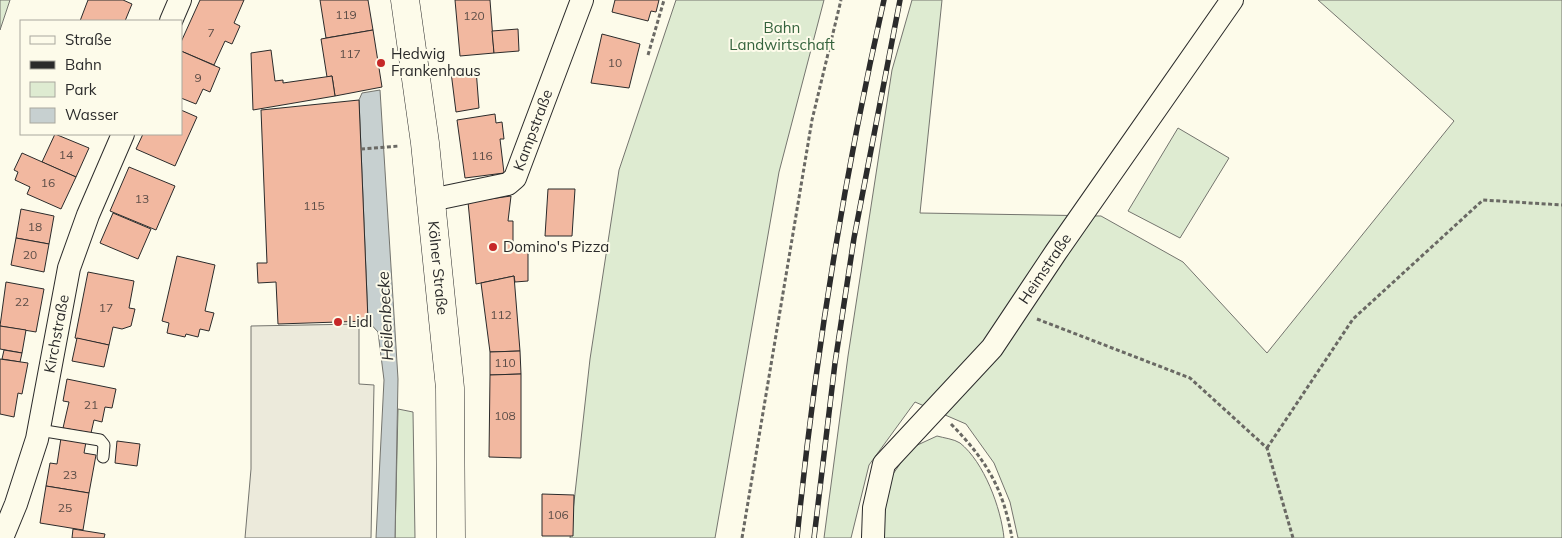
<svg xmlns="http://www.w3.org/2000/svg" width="1562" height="538" viewBox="0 0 1562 538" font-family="Mulish,sans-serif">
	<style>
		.green { fill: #deebd1; stroke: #74746e }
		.parking { fill: #eceadb; stroke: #74746e }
		.water { fill: #c7d0d0; stroke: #74746e }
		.building { fill: #f2b8a0; stroke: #2b2b2b }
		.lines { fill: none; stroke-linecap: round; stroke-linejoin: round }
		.service-casing { stroke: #2b2b2b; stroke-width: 13 }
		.minor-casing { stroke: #2b2b2b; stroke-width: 24 }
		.primary-casing { stroke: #2b2b2b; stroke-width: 29 }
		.path { stroke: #6a6964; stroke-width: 3; stroke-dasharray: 4 2.5; stroke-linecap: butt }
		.service { stroke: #fdfbea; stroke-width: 11 }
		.minor { stroke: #fdfbea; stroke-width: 22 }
		.primary { stroke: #fdfbea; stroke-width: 28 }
		.rail-casing { stroke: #2b2b2b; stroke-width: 5.5 }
		.rail { stroke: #fdfbea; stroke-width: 4; stroke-dasharray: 11; stroke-linecap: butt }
		.poi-dot { fill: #c62828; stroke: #fdfbea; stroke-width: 2 }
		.labels { text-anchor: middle; stroke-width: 4; stroke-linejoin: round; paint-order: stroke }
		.number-label { font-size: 12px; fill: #5d4e48 }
		.park-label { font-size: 15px; fill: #34623c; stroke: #fdfbea }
		.poi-label { font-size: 15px; fill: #2b2b2b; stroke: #fdfbea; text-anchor: start }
		.street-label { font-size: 15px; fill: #2b2b2b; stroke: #fdfbea }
		.water-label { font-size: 16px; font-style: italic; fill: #2b2b2b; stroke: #fdfbea }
	</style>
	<rect width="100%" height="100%" fill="#fdfbea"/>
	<!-- green -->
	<g class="green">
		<polygon points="0,0 10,0 0,30"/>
		<polygon points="676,0 824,0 779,172 715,538 570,538 590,359 619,170"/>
		<polygon points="912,0 942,0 920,213 1101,216 1183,262 1267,353 1454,121 1318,0 1562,0 1562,538 1018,538 1010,502 994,463 966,424 915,402 869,465 851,538 824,538 848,356 892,70"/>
		<polygon points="1178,128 1229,158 1180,238 1128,211"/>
		<polygon points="398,409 413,412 415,538 395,538"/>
		<path d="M937,436C944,438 954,439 960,443C984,462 1001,508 1004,538H883L884,508L891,477L911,448Z"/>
	</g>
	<!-- parking -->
	<polygon class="parking" points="359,324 359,384 374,385 371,538 245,538 251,469 251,326"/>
	<!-- water -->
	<polygon class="water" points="380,90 398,379 395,538 376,538 384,380 378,332 368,321 359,100 362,93"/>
	<!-- building -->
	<g class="building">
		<polygon points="88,0 123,0 132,4 125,21 80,21"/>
		<polygon points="200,0 244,0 234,23 240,26 232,44 225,41 214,65 181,51 181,42"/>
		<polygon points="320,0 368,0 373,30 326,38"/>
		<polygon points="455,0 490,0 494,53 460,56"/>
		<polygon points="615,0 659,0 656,12 651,11 648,21 612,12"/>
		<polygon points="518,29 519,51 494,53 492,31"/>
		<polygon points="373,30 382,87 335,96 332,76 327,77 321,39"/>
		<polygon points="602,34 640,44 629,88 591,83"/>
		<polygon points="271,50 275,81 283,80 283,83 332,76 335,96 253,110 251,53"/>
		<polygon points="181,51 220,68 210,92 203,89 196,104 181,98"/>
		<polygon points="476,69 479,108 456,112 451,72"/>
		<polygon points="359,100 368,321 278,324 276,282 258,283 257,263 267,263 261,110"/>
		<polygon points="181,110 197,117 175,166 136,149 143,134 181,134"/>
		<polygon points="495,114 496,123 502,122 504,139 500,139 504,173 465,178 457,120"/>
		<polygon points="55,134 89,148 76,177 42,162"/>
		<polygon points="22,153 76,177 61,209 27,194 30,187 15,180 18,172 14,170"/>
		<polygon points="129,167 175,186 156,230 110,211"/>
		<polygon points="548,189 575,189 572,236 545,236"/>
		<polygon points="511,196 508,221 513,221 513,250 528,250 528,281 515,282 514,276 476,284 468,202"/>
		<polygon points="21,209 54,216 49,244 16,238"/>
		<polygon points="113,213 151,229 138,259 100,243"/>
		<polygon points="16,238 49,244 44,272 11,265"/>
		<polygon points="177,256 215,265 205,311 214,313 209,331 200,329 198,337 186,334 185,337 167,333 169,323 162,321"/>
		<polygon points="88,272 134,281 129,308 135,309 131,326 122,329 113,327 109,345 75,338"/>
		<polygon points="514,276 520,351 490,352 481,283"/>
		<polygon points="6,282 44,289 36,332 0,326"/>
		<polygon points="0,326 26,330 22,353 0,349"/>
		<polygon points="77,338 109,345 104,367 72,361"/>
		<polygon points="4,350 22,353 20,362 2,359"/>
		<polygon points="520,351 521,374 490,375 490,352"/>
		<polygon points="0,359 28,363 22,394 18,393 14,417 0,414"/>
		<polygon points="521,374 521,458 489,457 490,375"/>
		<polygon points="67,379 116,389 112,408 105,407 102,422 94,420 91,433 63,428 69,402 63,401"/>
		<polygon points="61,438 86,442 84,453 96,455 89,493 46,486 50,463 57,464"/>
		<polygon points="117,441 140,444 137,466 115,463"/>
		<polygon points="46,486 89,493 83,530 40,523"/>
		<polygon points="542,494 574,495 573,536 542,536"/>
		<polygon points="73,529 105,534 104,538 72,538"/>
	</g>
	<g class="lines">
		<!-- service casing -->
		<g class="service-casing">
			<polyline id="service" points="39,430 100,440 104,445 103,457"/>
		</g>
		<!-- minor casing -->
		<g class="minor-casing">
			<g id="minor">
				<polyline points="171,21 180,0"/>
				<path id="s1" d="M431,200L508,184L515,178L582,0"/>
				<path id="s2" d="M2,538L16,504L37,439L69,268L88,215L123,134"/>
				<path id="s3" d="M873,538L874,508L884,464L992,348L1056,252L1232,0"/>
			</g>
		</g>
		<!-- primary casing -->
		<g class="primary-casing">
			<g id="primary">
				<path id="s4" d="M405,0L425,143L450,388L451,538"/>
			</g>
		</g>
		<!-- path -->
		<g class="path">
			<polyline points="648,55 664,0"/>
			<polyline points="361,149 399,146"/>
			<polyline points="1037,319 1190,378 1267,448 1293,538"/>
			<path d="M951,424C987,461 1003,488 1012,538"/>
			<polyline points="1267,448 1353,319 1483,200 1562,205"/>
			<polyline points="742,538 812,120 841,0"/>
		</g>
		<!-- service -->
		<use href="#service" class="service"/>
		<!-- minor -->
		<use href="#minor" class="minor"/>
		<!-- primary -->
		<use href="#primary" class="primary"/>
		<!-- rail casing -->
		<g class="rail-casing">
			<g id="rail">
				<path d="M797,538C815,357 844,177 884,0"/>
				<polyline points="814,538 835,363 854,238 900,0"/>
			</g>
		</g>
		<!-- rail -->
		<use href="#rail" class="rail"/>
	</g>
	<!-- markers -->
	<g class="poi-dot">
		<circle cx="381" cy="63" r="5"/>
		<circle cx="493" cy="247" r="5"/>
		<circle cx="338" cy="322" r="5"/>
	</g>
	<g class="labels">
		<!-- number labels -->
		<g class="number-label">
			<text x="346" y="19">119</text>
			<text x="474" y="20">120</text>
			<text x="211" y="37">7</text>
			<text x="350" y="58">117</text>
			<text x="615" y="67">10</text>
			<text x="198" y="82">9</text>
			<text x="66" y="159">14</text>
			<text x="482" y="160">116</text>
			<text x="48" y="187">16</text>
			<text x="142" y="203">13</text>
			<text x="314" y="210">115</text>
			<text x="35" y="231">18</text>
			<text x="30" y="259">20</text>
			<text x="22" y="306">22</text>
			<text x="106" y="312">17</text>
			<text x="501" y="319">112</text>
			<text x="505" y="367">110</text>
			<text x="91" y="409">21</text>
			<text x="505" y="420">108</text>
			<text x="70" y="479">23</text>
			<text x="65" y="512">25</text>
			<text x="558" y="519">106</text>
		</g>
		<!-- park labels -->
		<g class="park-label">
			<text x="782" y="33">Bahn<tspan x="782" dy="17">Landwirtschaft</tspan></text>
		</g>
		<!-- poi labels -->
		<g class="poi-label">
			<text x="391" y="59">Hedwig<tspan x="391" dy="17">Frankenhaus</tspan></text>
			<text x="503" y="252">Domino's Pizza</text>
			<text x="348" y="327">Lidl</text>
		</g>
		<!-- street labels -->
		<g class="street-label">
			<text dy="5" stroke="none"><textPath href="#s1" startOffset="139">Kampstraße</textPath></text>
			<text dy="5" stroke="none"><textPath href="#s4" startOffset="270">Kölner Straße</textPath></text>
			<text dy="5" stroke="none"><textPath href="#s3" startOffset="329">Heimstraße</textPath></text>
			<text dy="5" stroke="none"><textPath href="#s2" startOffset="212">Kirchstraße</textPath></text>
		</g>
		<!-- water labels -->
		<g class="water-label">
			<text transform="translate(385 316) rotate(-93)" y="6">Heilenbecke</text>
		</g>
	</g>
	<!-- legend -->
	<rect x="20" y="20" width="162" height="115" fill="#fdfbea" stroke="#a9a89e"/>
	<rect x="30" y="36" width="25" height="8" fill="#fdfbea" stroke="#a9a89e"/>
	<text x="65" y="45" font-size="15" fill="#2b2b2b">Straße</text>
	<rect x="30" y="61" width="25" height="8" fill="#2b2b2b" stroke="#a9a89e"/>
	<text x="65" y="70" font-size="15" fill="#2b2b2b">Bahn</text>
	<rect x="30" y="82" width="25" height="15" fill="#deebd1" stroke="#a9a89e"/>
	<text x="65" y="95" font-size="15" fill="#2b2b2b">Park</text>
	<rect x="30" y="108" width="25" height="15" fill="#c7d0d0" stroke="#a9a89e"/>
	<text x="65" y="120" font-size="15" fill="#2b2b2b">Wasser</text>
</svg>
